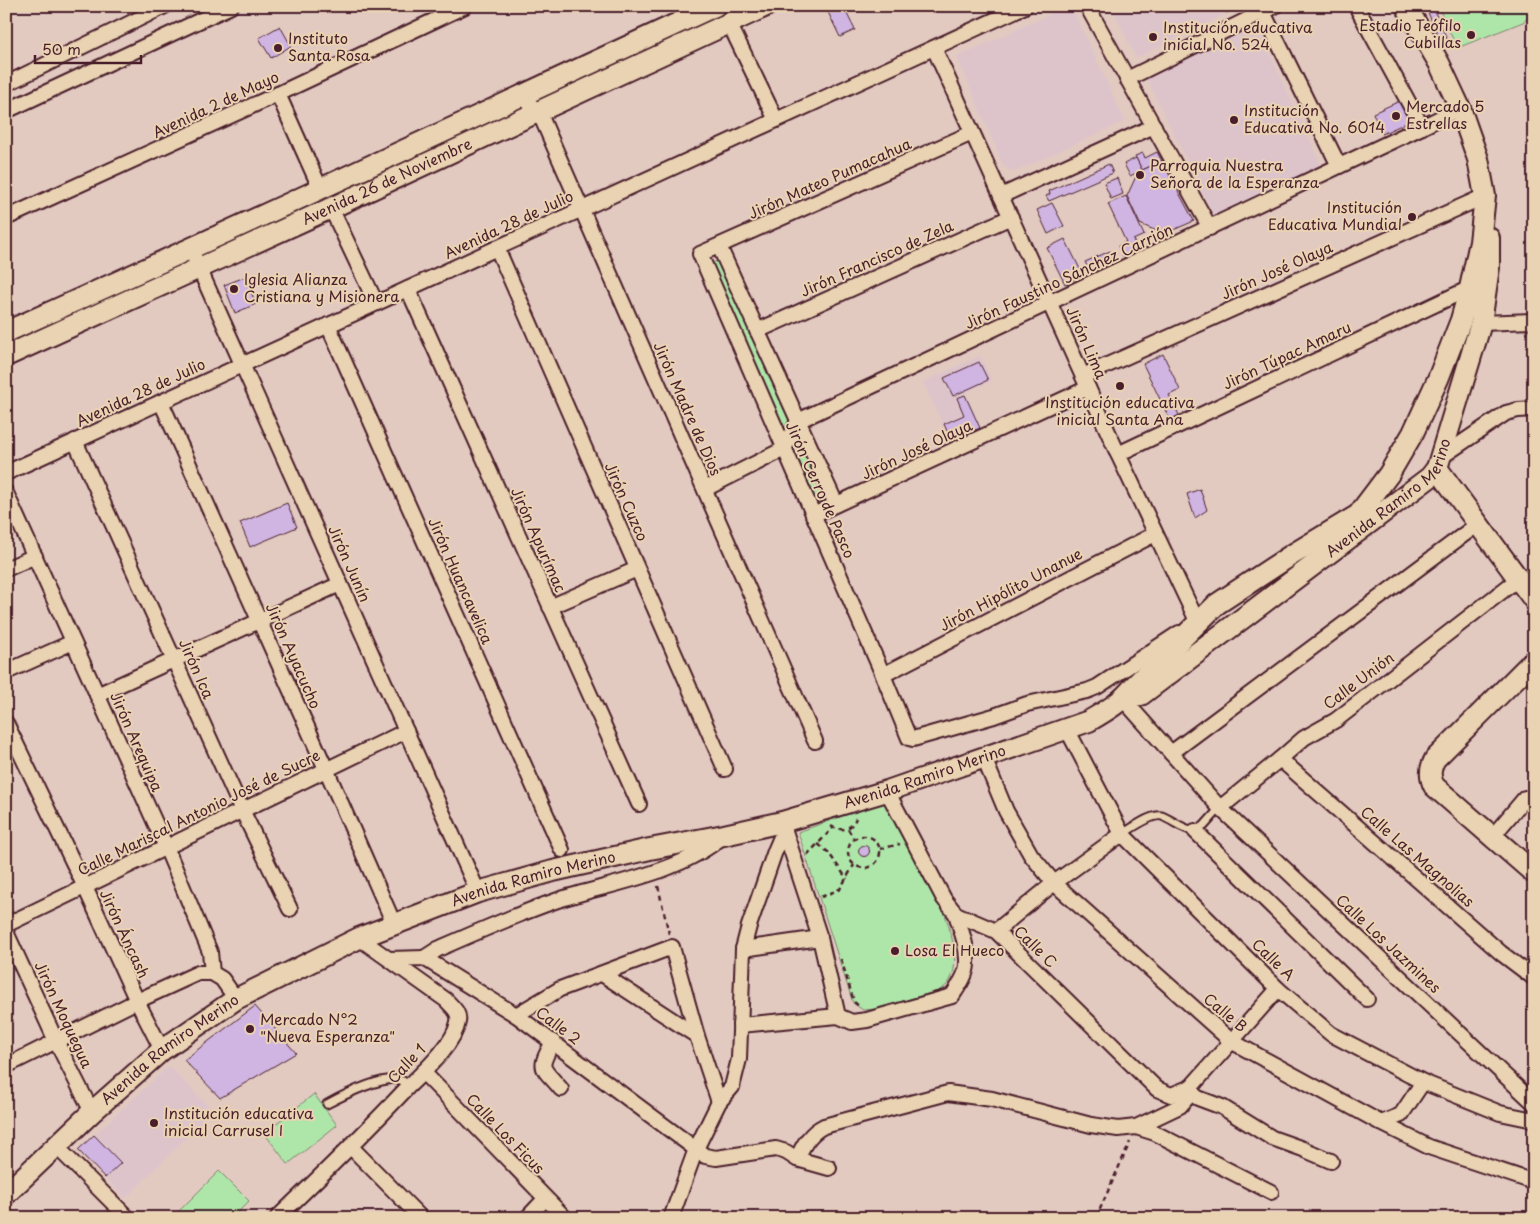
<svg xmlns="http://www.w3.org/2000/svg" width="1540" height="1224" viewBox="0 0 1540 1224" font-family="'Playpen Sans',sans-serif">
	<style>
		.built { fill: #ddc4cb }
		.green { fill: #aee6a9; stroke: #7c826a }
		.building { fill: #d0b5e3; stroke: #4a1f2b }
		.lines { fill: none; stroke-linecap: round; stroke-linejoin: round }
		.lane-casing { stroke: #4a1f2b; stroke-width: 11 }
		.street-casing { stroke: #4a1f2b; stroke-width: 18 }
		.secondary-casing { stroke: #4a1f2b; stroke-width: 24 }
		.path { stroke: #4a1f2b; stroke-width: 2.5; stroke-dasharray: 5 4; stroke-linecap: butt }
		.lane { stroke: #e9d3b2; stroke-width: 7 }
		.street { stroke: #e9d3b2; stroke-width: 14 }
		.secondary { stroke: #e9d3b2; stroke-width: 20 }
		.poi-dot { fill: #4a1f2b; stroke: #e9d3b2; stroke-width: 2 }
		.labels { text-anchor: middle; stroke-width: 4; stroke-linejoin: round; paint-order: stroke }
		.poi-label { font-size: 15px; fill: #4a1f2b; stroke: #e9d3b2; text-anchor: start }
		.street-label { font-size: 15px; fill: #4a1f2b; stroke: #e9d3b2 }
	</style>
	<rect width="100%" height="100%" fill="#e2cac1"/>
	<filter id="ink" filterUnits="userSpaceOnUse"><feTurbulence type="fractalNoise" baseFrequency=".02" numOctaves="2"/><feDisplacementMap in="SourceGraphic" scale="10" xChannelSelector="R" yChannelSelector="G"/><feConvolveMatrix kernelMatrix="1 2 1 2 8 2 1 2 1" color-interpolation-filters="sRGB"/></filter>
	<g filter="url(#ink)">
		<!-- built -->
		<g class="built">
			<polygon points="1068,6 1071,6 1125,121 1014,172 1004,167 957,57"/>
			<polygon points="1111,6 1220,6 1224,15 1136,58"/>
			<polygon points="1257,27 1320,162 1318,170 1214,216 1146,77"/>
			<polygon points="980,356 992,381 965,393 981,428 951,442 923,382"/>
			<polygon points="169,1066 213,1111 126,1198 105,1178 120,1164 94,1135"/>
		</g>
		<!-- green -->
		<g class="green">
			<polygon points="733,6 751,6 542,102 539,95"/>
			<polygon points="1438,6 1534,6 1534,14 1523,22 1457,48"/>
			<polygon points="523,103 526,109 211,255 208,248"/>
			<polygon points="187,256 190,264 6,347 6,339"/>
			<polygon points="720,260 791,425 786,433 783,429 710,264"/>
			<polygon points="808,455 827,500 818,504 798,459"/>
			<path d="M885,801L941,904C950,927 968,978 938,991L875,1009L863,1010L853,1003L798,832Z"/>
			<polygon points="314,1094 337,1125 288,1164 264,1133"/>
			<polygon points="219,1171 249,1201 232,1218 172,1218"/>
		</g>
		<!-- building -->
		<g class="building">
			<polygon points="834,6 843,6 855,30 840,37 827,10"/>
			<polygon points="1223,6 1241,6 1226,13"/>
			<polygon points="1425,6 1432,6 1449,43 1443,46"/>
			<polygon points="280,26 291,46 271,58 259,38"/>
			<polygon points="1402,100 1412,120 1382,134 1373,113"/>
			<polygon points="1157,152 1162,161 1142,170 1135,156 1143,153 1145,158"/>
			<polygon points="1136,158 1142,170 1130,176 1124,164"/>
			<polygon points="1162,161 1194,221 1164,234 1140,224 1127,196 1138,172"/>
			<polygon points="1109,164 1113,173 1049,201 1046,196 1050,194 1049,191"/>
			<polygon points="1117,178 1123,194 1111,199 1104,183"/>
			<polygon points="1126,196 1144,235 1133,240 1138,249 1123,256 1118,246 1126,242 1108,204"/>
			<polygon points="1052,203 1064,226 1048,234 1037,210"/>
			<polygon points="1065,239 1083,275 1065,284 1047,248"/>
			<polygon points="1110,251 1114,262 1090,272 1085,262"/>
			<polygon points="245,277 256,304 235,313 224,285"/>
			<polygon points="1163,354 1180,390 1169,395 1179,415 1170,420 1143,364"/>
			<polygon points="979,362 988,380 953,396 944,378"/>
			<polygon points="965,395 980,428 951,440 944,424 964,415 957,398"/>
			<polygon points="1200,489 1207,510 1195,518 1187,494"/>
			<polygon points="287,503 297,527 250,547 240,523"/>
			<circle cx="864" cy="851" r="5.5"/>
			<polygon points="255,1006 296,1053 220,1098 184,1060"/>
			<polygon points="94,1135 121,1163 105,1178 78,1150"/>
		</g>
		<g class="lines">
			<!-- lane casing -->
			<g class="lane-casing">
				<g id="lane">
					<path d="M1122,834C1131,829 1152,813 1162,816C1174,821 1182,829 1195,831L1204,826L1220,808"/>
					<path d="M327,1104C342,1096 387,1073 403,1081C403,1081 408,1087 408,1087"/>
				</g>
			</g>
			<!-- street casing -->
			<g class="street-casing">
				<g id="street">
					<polyline points="1087,6 1210,228"/>
					<polyline points="1356,6 1422,127"/>
					<polyline points="1263,12 1339,166"/>
					<polyline points="729,23 776,120"/>
					<polyline points="934,48 1118,454 1198,623"/>
					<polyline points="1127,79 1275,6"/>
					<polyline points="6,84 165,6"/>
					<polyline points="278,94 320,188"/>
					<polyline points="520,96 539,112 815,741"/>
					<polyline points="6,111 231,6"/>
					<polyline points="972,133 700,254 883,675 909,738 913,739 994,716 1027,704 1087,691 1097,687 1179,633"/>
					<polyline points="1001,196 1154,126"/>
					<polyline points="331,208 376,303"/>
					<polyline points="6,218 278,94 465,6"/>
					<polyline points="719,246 836,504"/>
					<polyline points="497,248 725,769"/>
					<polyline points="191,250 478,892"/>
					<polyline points="408,289 639,804"/>
					<polyline points="1481,323 1534,321"/>
					<polyline points="328,325 562,850"/>
					<polyline points="757,331 1011,217"/>
					<polyline points="1083,376 1485,196"/>
					<polyline points="161,402 326,769 394,924"/>
					<polyline points="75,441 242,810 290,909"/>
					<polyline points="1118,454 1470,288"/>
					<polyline points="1441,457 1506,413 1518,410 1534,409"/>
					<polyline points="6,473 1025,6"/>
					<polyline points="705,489 784,449 798,421 1422,127 1460,108"/>
					<polyline points="6,493 166,847 210,952 212,973 222,979 236,999"/>
					<polyline points="813,515 1088,388"/>
					<polyline points="6,569 35,556"/>
					<polyline points="550,607 637,569"/>
					<polyline points="6,672 73,642"/>
					<polyline points="883,675 1155,534"/>
					<polyline points="97,695 340,584"/>
					<polyline points="1123,699 1220,808 1534,1103"/>
					<polyline points="6,723 85,887 137,1001 162,1050"/>
					<polyline points="1067,729 1122,834 1278,989 1331,1034 1423,1082 1500,1113 1534,1120"/>
					<polyline points="1171,753 1478,524"/>
					<polyline points="984,758 1006,811 1031,855 1054,883 1231,1041 1381,1123 1429,1147 1534,1182"/>
					<polyline points="1280,759 1501,953 1534,978"/>
					<polyline points="887,791 944,899 956,914 996,931 1157,1089 1171,1095 1191,1087 1193,1094 1198,1098 1222,1107 1272,1138 1303,1149 1331,1161"/>
					<polyline points="1220,808 1280,759 1304,738 1336,720 1518,579"/>
					<path d="M783,825L820,938L838,1016L852,1022L867,1020L952,996C958,987 967,975 967,964C968,948 961,930 956,914"/>
					<polyline points="1195,831 1367,999"/>
					<polyline points="1492,837 1525,798"/>
					<polyline points="6,925 406,731"/>
					<polyline points="996,931 1054,883 1122,834"/>
					<polyline points="6,932 56,1041 92,1112"/>
					<polyline points="743,949 820,938"/>
					<path d="M424,958L438,949C477,932 517,914 558,900C611,883 679,874 723,836"/>
					<polyline points="389,959 424,958 516,1015 705,1156 716,1158 776,1149 786,1152 797,1159 829,1168"/>
					<polyline points="602,974 697,1036"/>
					<polyline points="516,1015 560,989 672,947 697,1036 719,1102"/>
					<polyline points="740,1025 838,1016"/>
					<path d="M553,1042C537,1071 542,1066 561,1089"/>
					<polyline points="6,1066 137,1001 198,973 212,973"/>
					<polyline points="423,1072 565,1218"/>
					<polyline points="1381,1123 1401,1115 1423,1082"/>
					<polyline points="1136,1127 1155,1133 1271,1192"/>
					<polyline points="56,1146 128,1218"/>
					<polyline points="351,1147 421,1218"/>
					<path d="M797,1159C803,1145 810,1133 824,1126L948,1093L992,1099L1091,1125L1118,1129L1136,1127L1180,1106L1187,1098L1191,1087L1278,989"/>
					<path d="M277,1218C322,1175 365,1133 407,1088C423,1072 454,1045 458,1022C460,1012 452,1007 446,1000L359,938"/>
					<polyline points="527,1218 545,1199"/>
					<polyline points="671,1218 696,1149 719,1102 732,1087 739,1059 743,949 749,926 775,851 784,830"/>
				</g>
			</g>
			<!-- secondary casing -->
			<g class="secondary-casing">
				<g id="secondary">
					<path d="M6,332C244,226 479,115 715,6"/>
					<path id="s1" d="M6,356L331,208L766,6"/>
					<polyline points="1437,468 1534,600"/>
					<path d="M1534,660L1435,759C1430,768 1429,776 1434,786L1534,873"/>
					<path id="s2" d="M1130,696L1141,695L1430,477L1437,468L1481,323L1489,267V238"/>
					<path id="s3" d="M6,1194L92,1112L162,1050L236,999L359,938L478,892L553,871L650,849L724,835L782,822L887,791L1089,721C1106,711 1122,702 1134,686L1217,604L1290,556L1358,515L1389,474L1413,433L1438,379L1461,320L1470,288L1480,242L1485,196L1478,159L1460,108L1439,63L1406,6"/>
				</g>
			</g>
			<!-- path -->
			<g class="path">
				<path d="M831,826C841,832 851,830 856,818"/>
				<polyline points="848,829 854,839"/>
				<circle cx="864" cy="852" r="16"/>
				<polyline points="818,844 828,852 847,879"/>
				<polyline points="880,849 900,844"/>
				<polyline points="807,855 834,827"/>
				<polyline points="658,886 669,934"/>
				<polyline points="821,897 840,889 854,865"/>
				<polyline points="841,959 854,1002 860,1007"/>
				<polyline points="1096,1218 1130,1142"/>
			</g>
			<!-- lane -->
			<use href="#lane" class="lane"/>
			<!-- street -->
			<use href="#street" class="street"/>
			<!-- secondary -->
			<use href="#secondary" class="secondary"/>
		</g>
	</g>
	<!-- markers -->
	<g class="poi-dot">
		<circle cx="1471" cy="35" r="5"/>
		<circle cx="1153" cy="37" r="5"/>
		<circle cx="278" cy="48" r="5"/>
		<circle cx="1396" cy="116" r="5"/>
		<circle cx="1234" cy="120" r="5"/>
		<circle cx="1140" cy="175" r="5"/>
		<circle cx="1412" cy="217" r="5"/>
		<circle cx="234" cy="289" r="5"/>
		<circle cx="1120" cy="386" r="5"/>
		<circle cx="895" cy="951" r="5"/>
		<circle cx="250" cy="1029" r="5"/>
		<circle cx="154" cy="1123" r="5"/>
	</g>
	<g class="labels">
		<!-- poi labels -->
		<g class="poi-label">
			<text x="1461" y="31" text-anchor="end">Estadio Teófilo<tspan x="1461" dy="17">Cubillas</tspan></text>
			<text x="1163" y="33">Institución educativa<tspan x="1163" dy="17">inicial No. 524</tspan></text>
			<text x="288" y="44">Instituto<tspan x="288" dy="17">Santa Rosa</tspan></text>
			<text x="1406" y="112">Mercado 5<tspan x="1406" dy="17">Estrellas</tspan></text>
			<text x="1244" y="116">Institución<tspan x="1244" dy="17">Educativa No. 6014</tspan></text>
			<text x="1150" y="171">Parroquia Nuestra<tspan x="1150" dy="17">Señora de la Esperanza</tspan></text>
			<text x="1402" y="213" text-anchor="end">Institución<tspan x="1402" dy="17">Educativa Mundial</tspan></text>
			<text x="244" y="285">Iglesia Alianza<tspan x="244" dy="17">Cristiana y Misionera</tspan></text>
			<text x="1120" y="408" text-anchor="middle">Institución educativa<tspan x="1120" dy="17">inicial Santa Ana</tspan></text>
			<text x="905" y="956">Losa El Hueco</text>
			<text x="260" y="1025">Mercado N°2<tspan x="260" dy="17">"Nueva Esperanza"</tspan></text>
			<text x="164" y="1119">Institución educativa<tspan x="164" dy="17">inicial Carrusel I</tspan></text>
		</g>
		<!-- street labels -->
		<g class="street-label">
			<text transform="translate(216 105) rotate(-25)" y="5">Avenida 2 de Mayo</text>
			<text transform="translate(830 179) rotate(-24)" y="5">Jirón Mateo Pumacahua</text>
			<text dy="5" stroke="none"><textPath href="#s1" startOffset="419">Avenida 26 de Noviembre</textPath></text>
			<text transform="translate(509 225) rotate(-25)" y="5">Avenida 28 de Julio</text>
			<text transform="translate(877 259) rotate(-24)" y="5">Jirón Francisco de Zela</text>
			<text transform="translate(1277 271) rotate(-24)" y="5">Jirón José Olaya</text>
			<text transform="translate(1069 277) rotate(-25)" y="5">Jirón Faustino Sánchez Carrión</text>
			<text transform="translate(1086 343) rotate(66)" y="5">Jirón Lima</text>
			<text transform="translate(1287 356) rotate(-25)" y="5">Jirón Túpac Amaru</text>
			<text transform="translate(141 393) rotate(-25)" y="5">Avenida 28 de Julio</text>
			<text transform="translate(687 409) rotate(66)" y="5">Jirón Madre de Dios</text>
			<text transform="translate(917 450) rotate(-25)" y="5">Jirón José Olaya</text>
			<text transform="translate(820 490) rotate(66)" y="5">Jirón Cerro de Pasco</text>
			<text dy="5" stroke="none"><textPath href="#s2" startOffset="330">Avenida Ramiro Merino</textPath></text>
			<text transform="translate(626 502) rotate(66)" y="5">Jirón Cuzco</text>
			<text transform="translate(538 540) rotate(66)" y="5">Jirón Apurímac</text>
			<text transform="translate(349 564) rotate(66)" y="5">Jirón Junín</text>
			<text transform="translate(460 581) rotate(66)" y="5">Jirón Huancavelica</text>
			<text transform="translate(1011 590) rotate(-28)" y="5">Jirón Hipólito Unanue</text>
			<text transform="translate(293 656) rotate(66)" y="5">Jirón Ayacucho</text>
			<text transform="translate(196 669) rotate(66)" y="5">Jirón Ica</text>
			<text transform="translate(1359 681) rotate(-37)" y="5">Calle Unión</text>
			<text transform="translate(136 742) rotate(66)" y="5">Jirón Arequipa</text>
			<text dy="5" stroke="none"><textPath href="#s3" startOffset="1029">Avenida Ramiro Merino</textPath></text>
			<text transform="translate(199 813) rotate(-26)" y="5">Calle Mariscal Antonio José de Sucre</text>
			<text transform="translate(1417 857) rotate(41)" y="5">Calle Las Magnolias</text>
			<text dy="5" stroke="none"><textPath href="#s3" startOffset="624">Avenida Ramiro Merino</textPath></text>
			<text transform="translate(124 934) rotate(65)" y="5">Jirón Áncash</text>
			<text transform="translate(1388 944) rotate(43)" y="5">Calle Los Jazmines</text>
			<text transform="translate(1035 947) rotate(44)" y="5">Calle C</text>
			<text transform="translate(1273 960) rotate(44)" y="5">Calle A</text>
			<text transform="translate(1225 1013) rotate(40)" y="5">Calle B</text>
			<text transform="translate(63 1015) rotate(65)" y="5">Jirón Moquegua</text>
			<text transform="translate(558 1026) rotate(37)" y="5">Calle 2</text>
			<text dy="5" stroke="none"><textPath href="#s3" startOffset="219">Avenida Ramiro Merino</textPath></text>
			<text transform="translate(407 1064) rotate(-47)" y="5">Calle 1</text>
			<text transform="translate(505 1134) rotate(46)" y="5">Calle Los Ficus</text>
		</g>
	</g>
	<!-- margin -->
	<rect width="1540" height="1224" fill="none" stroke="#e9d3b2" stroke-width="25"/>
	<rect x="12" y="12" width="1515" height="1199" fill="none" stroke="#4a1f2b" stroke-width="2" filter="url(#ink)"/>
	<!-- scale -->
	<path d="M35 55v8h106v-8" fill="none" stroke="#4a1f2b" stroke-width="2.5"/>
	<text x="42" y="55" font-size="15" fill="#4a1f2b" stroke="#e9d3b2" stroke-width="4" paint-order="stroke">50 m</text>
</svg>
